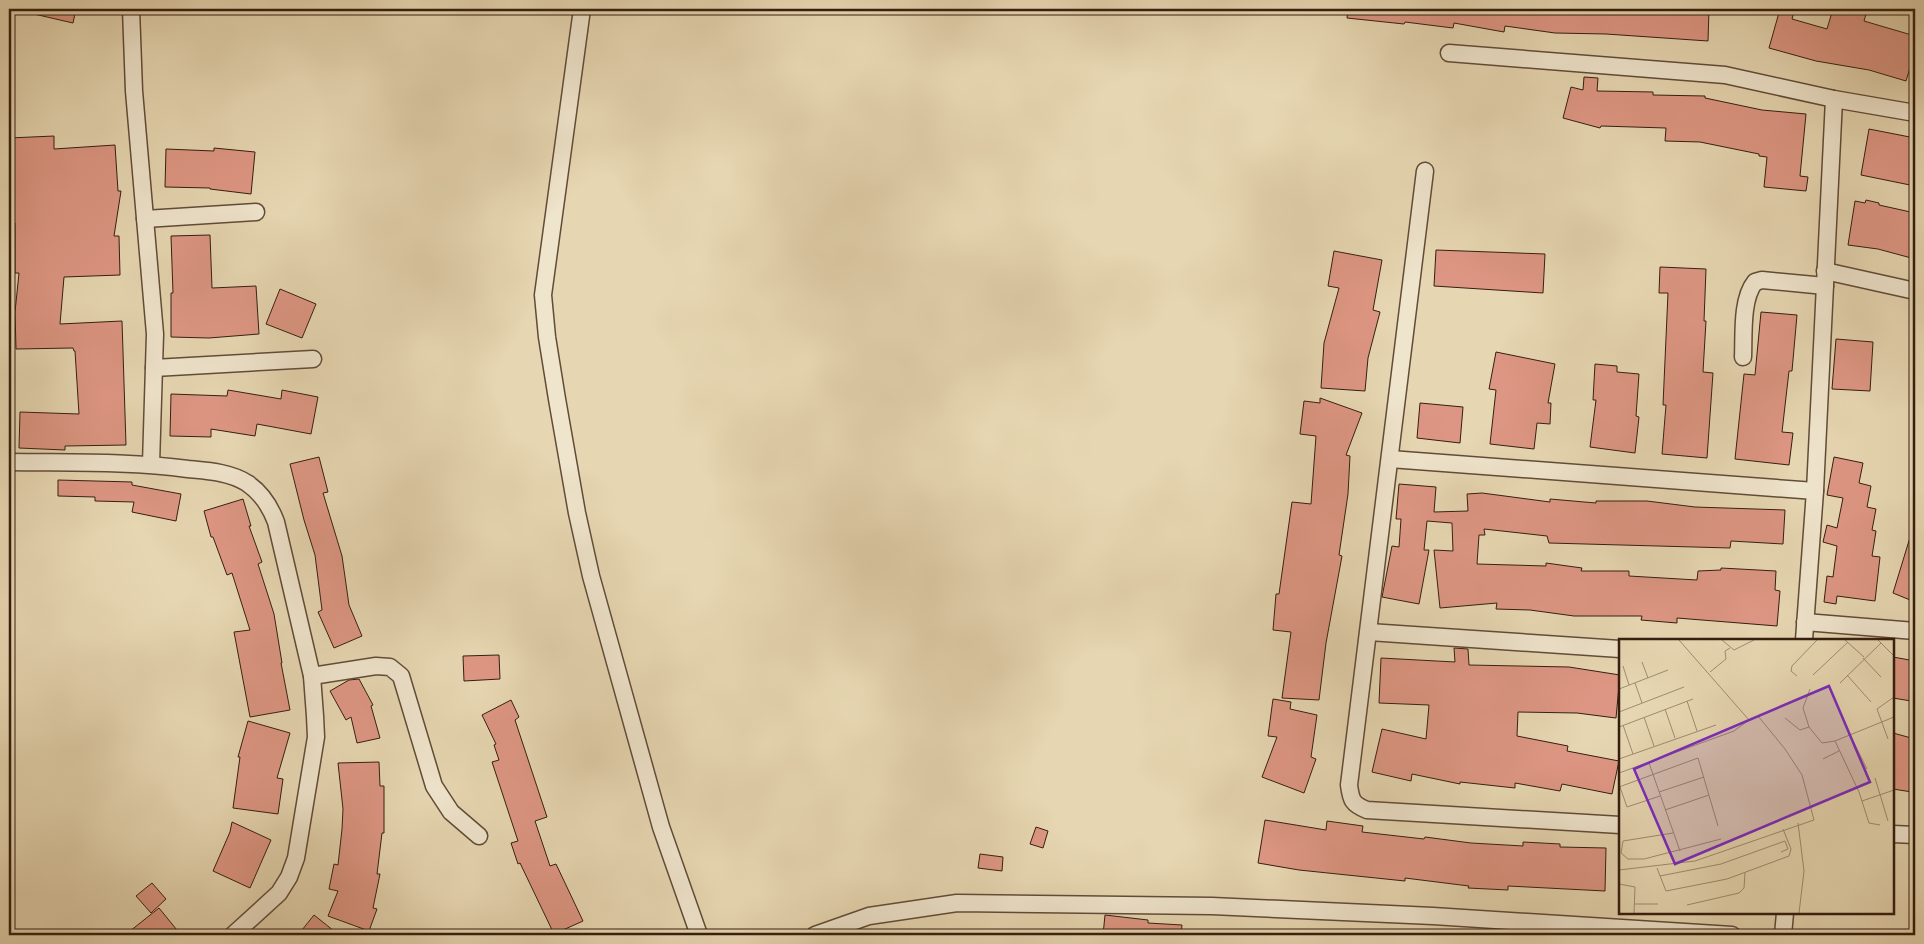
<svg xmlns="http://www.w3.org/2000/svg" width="1924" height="944" viewBox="0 0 1924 944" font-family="'Gentium Book Plus',serif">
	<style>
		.building { fill: #dd9683; stroke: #351e10 }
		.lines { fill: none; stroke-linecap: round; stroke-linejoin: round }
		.minor-casing { stroke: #614c38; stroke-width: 19 }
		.minor { stroke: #efe4cc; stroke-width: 16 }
		.inset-road { fill: none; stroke: #9f8c71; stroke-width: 1 }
		.view { fill: #7b2cbf; fill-opacity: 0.15; stroke: #7b2cbf; stroke-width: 2.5 }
		.inset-edge { fill: none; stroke: #351e10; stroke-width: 2.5 }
	</style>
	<rect width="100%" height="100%" fill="#e6d6b1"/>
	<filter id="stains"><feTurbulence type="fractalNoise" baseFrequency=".004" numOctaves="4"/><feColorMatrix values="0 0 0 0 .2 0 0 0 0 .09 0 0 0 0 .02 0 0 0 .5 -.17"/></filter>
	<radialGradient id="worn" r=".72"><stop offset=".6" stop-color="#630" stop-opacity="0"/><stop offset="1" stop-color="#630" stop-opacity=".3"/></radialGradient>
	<!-- building -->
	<g class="building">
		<polygon points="34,9 76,9 73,23 34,14"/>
		<polygon points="1348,9 1709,9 1708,41 1606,34 1555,33 1505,26 1504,32 1454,23 1453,28 1405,22 1404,24 1347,18"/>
		<polygon points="1780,9 1794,12 1792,19 1827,29 1833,9 1849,9 1866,14 1864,21 1915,36 1915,51 1906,81 1869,70 1816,61 1769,48"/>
		<polygon points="1584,77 1598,78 1597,91 1653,92 1653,95 1705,96 1705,98 1762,110 1806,114 1800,176 1808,177 1806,191 1764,187 1767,157 1759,156 1759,154 1700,142 1665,141 1666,128 1601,126 1600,128 1563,118 1571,87 1583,90"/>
		<polygon points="1869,129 1915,138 1915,186 1861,175"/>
		<polygon points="54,136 54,149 115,145 118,191 121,191 114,236 119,236 120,275 64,277 60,324 122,321 126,445 65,446 65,450 19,448 20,412 79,414 75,351 74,351 73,348 16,349 15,312 19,273 15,273 15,223 13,223 11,173 9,174 9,138"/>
		<polygon points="214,148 255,152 251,194 210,189 210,188 165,187 166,149 214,151"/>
		<polygon points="1866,200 1879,203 1879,205 1915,213 1915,259 1878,249 1848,245 1855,201 1865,203"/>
		<polygon points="210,235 212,288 256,286 259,334 209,338 171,337 171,293 173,293 171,236"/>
		<polygon points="1436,250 1545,254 1543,293 1434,286"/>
		<polygon points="1334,251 1382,260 1373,310 1380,312 1368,358 1365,391 1321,388 1324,343 1339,288 1328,286"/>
		<polygon points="1660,267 1706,269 1704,321 1706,321 1703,372 1713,373 1707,458 1662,454 1666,405 1663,405 1668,293 1659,293"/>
		<polygon points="280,289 316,304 302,338 266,324"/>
		<polygon points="1761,312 1797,315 1792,371 1789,371 1782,432 1793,433 1789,465 1735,459 1744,374 1755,375"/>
		<polygon points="1836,339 1873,342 1870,391 1832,389"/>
		<polygon points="1496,352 1555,364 1548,403 1551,403 1550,424 1537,423 1534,449 1490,444 1496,390 1489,389"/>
		<polygon points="1595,364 1617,366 1617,372 1639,374 1636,416 1639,417 1635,453 1590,447 1596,400 1593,400"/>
		<polygon points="228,390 281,399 282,390 318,397 311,434 257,424 255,436 211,429 211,437 170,436 171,394 227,396"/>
		<polygon points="1320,398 1362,413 1346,455 1350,456 1348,494 1339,555 1342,556 1326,643 1319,700 1282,698 1291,632 1273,630 1276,594 1279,594 1292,502 1311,504 1316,436 1300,434 1304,401 1320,403"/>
		<polygon points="1420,403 1463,407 1460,443 1417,438"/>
		<polygon points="319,457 328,492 323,493 342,556 349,605 362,636 334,648 318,612 322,610 315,555 304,520 290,464"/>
		<polygon points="1834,457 1863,463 1859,483 1871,486 1867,507 1876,509 1872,530 1876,531 1872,556 1880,557 1875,601 1837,596 1836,604 1824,602 1827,576 1833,577 1837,546 1823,542 1827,525 1837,528 1843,498 1827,495"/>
		<polygon points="58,480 132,482 132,485 181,494 176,521 132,512 134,502 95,501 95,497 58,496"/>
		<polygon points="1399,484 1436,487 1434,512 1468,511 1467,494 1482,493 1550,502 1550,499 1596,503 1596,501 1647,501 1695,507 1785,510 1783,544 1731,541 1730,548 1549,543 1547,536 1484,529 1485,535 1479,535 1477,564 1546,566 1546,563 1582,568 1581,571 1629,571 1629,576 1697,580 1698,571 1721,570 1721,568 1776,571 1775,590 1780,591 1777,626 1677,618 1677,623 1641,620 1642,616 1574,616 1530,610 1496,609 1497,603 1440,608 1434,550 1453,551 1452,523 1427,521 1424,550 1429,550 1419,604 1382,597 1392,546 1399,547 1401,519 1396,519"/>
		<polygon points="243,499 251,526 249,526 262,562 258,564 274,614 282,663 281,663 290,710 250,717 234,632 250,630 232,573 227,575 213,537 211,537 204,511"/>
		<polygon points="1912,531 1915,531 1915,602 1893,593"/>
		<polygon points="1454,648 1468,649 1469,665 1569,667 1620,675 1616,718 1577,713 1518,712 1517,736 1568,746 1567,751 1619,761 1612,794 1562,784 1560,791 1515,783 1515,788 1460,782 1460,784 1412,774 1411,781 1372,772 1382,729 1426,739 1429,705 1379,703 1381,658 1455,662"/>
		<polygon points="499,655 500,679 464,681 463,656"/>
		<polygon points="1893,657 1915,661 1915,677 1911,701 1893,698"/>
		<polygon points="359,679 373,705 371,706 380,738 357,743 351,717 346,720 330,691 349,680"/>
		<polygon points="1273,699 1291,702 1290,709 1317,715 1311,757 1316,759 1304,793 1262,777 1277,737 1268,736"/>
		<polygon points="511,700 519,717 515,720 547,817 535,821 550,866 556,864 583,921 554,934 520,863 518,864 511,843 518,841 492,762 499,760 494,745 496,744 482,715"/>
		<polygon points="248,721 290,733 277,778 283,779 278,814 233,808 240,757 238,757"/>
		<polygon points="1893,733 1915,739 1915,772 1912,792 1893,789"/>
		<polygon points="379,762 380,786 384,786 384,833 382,833 377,874 380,874 373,908 377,909 369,931 328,916 338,891 329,889 334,864 338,865 342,829 343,809 338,763"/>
		<polygon points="1265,820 1326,830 1327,821 1363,826 1362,832 1424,839 1425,837 1471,843 1523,846 1523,842 1560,844 1560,847 1606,848 1605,891 1508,886 1508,890 1468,888 1469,886 1405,878 1405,881 1299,870 1258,863"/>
		<polygon points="232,822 271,840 250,888 213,871 230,832"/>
		<polygon points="1036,827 1048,831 1043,848 1030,844"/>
		<polygon points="980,854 1003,857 1002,871 978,868"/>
		<polygon points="152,883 166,899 151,913 136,896"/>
		<polygon points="159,908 181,935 125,935"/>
		<polygon points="314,915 339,935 298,935"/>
		<polygon points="1105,915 1148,920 1148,923 1182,925 1181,935 1103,935"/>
	</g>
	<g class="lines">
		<!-- minor casing -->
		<g class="minor-casing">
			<g id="minor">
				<polyline points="131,9 134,91 155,334 151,464"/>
				<polyline points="582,9 543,295 547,337 557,399 577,513 591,576 661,827 699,935"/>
				<polyline points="1449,53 1725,75 1834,99 1915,113"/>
				<path d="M1425,171L1349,785C1351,800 1352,804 1367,810L1620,825"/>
				<polyline points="145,219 256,212"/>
				<polyline points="1825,271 1915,291"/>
				<path d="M1743,357C1744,336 1741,299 1755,282L1762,280L1825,286"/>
				<polyline points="154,368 313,359"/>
				<polyline points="1390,459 1815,491"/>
				<path d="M9,462C69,463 129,461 188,469C208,471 229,472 247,483C262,493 270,506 276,522L312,676L315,716L316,737L296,858L289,877L279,893L233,935"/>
				<polyline points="1805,622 1915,631"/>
				<polyline points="1369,632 1620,649"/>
				<polyline points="1804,640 1815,491 1834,99"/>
				<polyline points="312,676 376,666 390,667 401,676 434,786 451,812 479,836"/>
				<polyline points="1893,834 1915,835"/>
				<polyline points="815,935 869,916 957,903 1212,906 1433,916 1732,935"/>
				<polyline points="1783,935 1785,913"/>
			</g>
		</g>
		<!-- minor -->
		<use href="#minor" class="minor"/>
	</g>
	<!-- overview -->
	<g transform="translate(1619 639)">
		<rect width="275" height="275" fill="#e6d6b1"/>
		<path class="inset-road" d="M103,1L115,11L135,1M226,1L245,18M259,1L275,17M244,19L262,38M23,23L29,39M4,27L10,46M91,33L107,20L106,12L111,9M194,36L229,3M228,36L252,63M178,37L172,32L173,27L198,1M16,44L23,64M221,44L262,4M0,50L49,31M191,50L184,69L190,88L203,104L216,102L275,78M68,62L78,92M46,70L56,99M0,73L65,48M25,78L35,107M166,79L181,91L190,88M4,86L14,115M0,88L74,60M231,96L248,130M269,100L258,70L275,58M216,102L240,153L250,184L261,186M0,120L97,86M204,120L220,112M30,124L61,212M0,134L115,92L130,81M256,139L269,182M0,148L79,119L99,187M1,148L8,168L41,157M40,153L85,138M243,162L275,151M46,171L90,156M179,184L185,232L180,274M54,194L4,202L2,214L9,220H25L102,200M38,229L47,252L108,240L170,217L172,210L164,190M0,231L76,222L195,181L183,136L166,110L139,77L130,81L60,1M41,237L102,225L166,202L169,210L162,213M0,245L16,248L15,274M16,265H39M68,266L120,254L125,249L126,234"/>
		<path class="view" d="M210,47L251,143L56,225L15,130Z"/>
		<rect width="275" height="275" class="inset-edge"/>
	</g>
	<!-- margin -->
	<rect width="1924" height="944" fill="none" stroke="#e6d6b1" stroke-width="30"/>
	<rect x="10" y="10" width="1904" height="924" fill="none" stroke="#351e10" stroke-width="2.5"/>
	<rect x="15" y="15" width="1894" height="914" fill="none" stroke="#351e10"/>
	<rect width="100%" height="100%" filter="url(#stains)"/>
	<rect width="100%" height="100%" fill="url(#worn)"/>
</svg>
